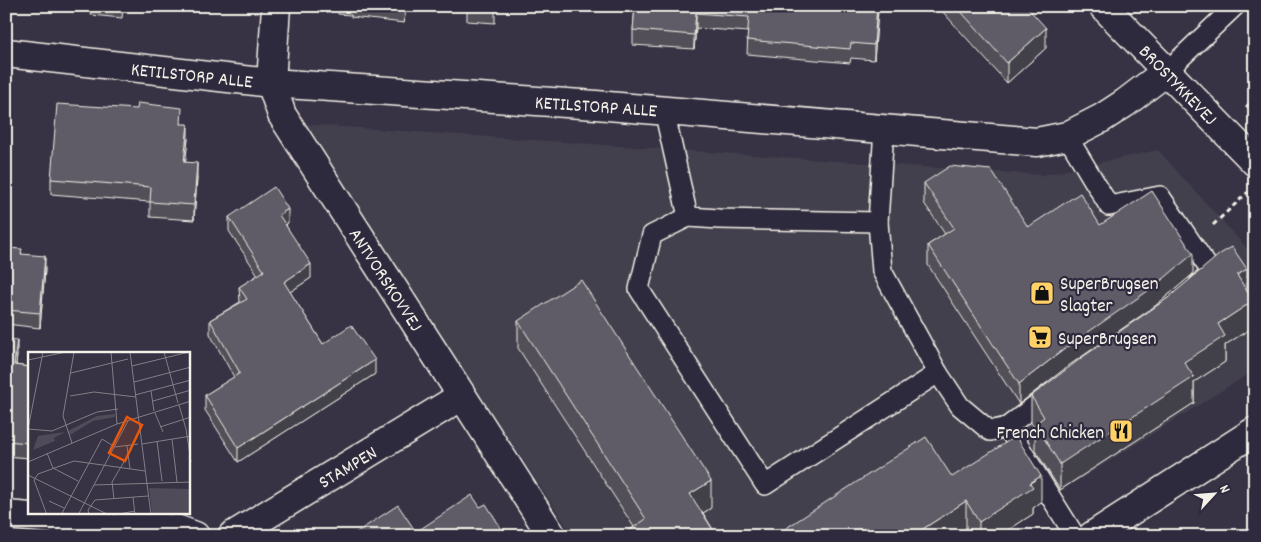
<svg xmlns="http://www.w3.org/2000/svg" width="1261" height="542" viewBox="0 0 1261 542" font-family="Dekko,sans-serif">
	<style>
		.built { fill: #433f4e }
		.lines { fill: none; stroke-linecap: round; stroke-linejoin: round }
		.lane-casing { stroke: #f4f1e8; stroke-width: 22 }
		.street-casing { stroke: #f4f1e8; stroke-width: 31 }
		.secondary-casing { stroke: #f4f1e8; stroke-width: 31 }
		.path { stroke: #f4f1e8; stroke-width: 3; stroke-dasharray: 5 4; stroke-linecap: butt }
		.lane { stroke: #2f2a3d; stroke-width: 19 }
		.street { stroke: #2f2a3d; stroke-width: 28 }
		.secondary { stroke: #2f2a3d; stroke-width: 28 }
		.wall { fill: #524f59; stroke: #f4f1e8 }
		.shaded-wall { fill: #424048; stroke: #f4f1e8 }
		.building { fill: #5f5c67; stroke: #f4f1e8 }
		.labels { text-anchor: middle; stroke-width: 4.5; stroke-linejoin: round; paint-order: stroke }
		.street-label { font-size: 19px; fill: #f4f1e8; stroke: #2f2a3d }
		.poi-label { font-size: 19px; fill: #f4f1e8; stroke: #2f2a3d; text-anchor: start }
		.inset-road { fill: none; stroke: #837e86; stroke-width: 1 }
		.view { fill: #e8590c; fill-opacity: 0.15; stroke: #e8590c; stroke-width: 2.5 }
		.inset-edge { fill: none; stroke: #f4f1e8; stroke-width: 2.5 }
	</style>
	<rect width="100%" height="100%" fill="#373244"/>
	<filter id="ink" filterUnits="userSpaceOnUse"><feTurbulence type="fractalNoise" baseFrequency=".02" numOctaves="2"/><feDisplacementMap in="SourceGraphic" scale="10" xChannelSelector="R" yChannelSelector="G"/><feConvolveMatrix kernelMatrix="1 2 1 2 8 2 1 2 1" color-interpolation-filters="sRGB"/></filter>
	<g filter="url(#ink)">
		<!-- built -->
		<polygon class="built" points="301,124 1043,175 1158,150 1255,257 1255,370 989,536 573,536"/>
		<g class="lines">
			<!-- lane casing -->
			<g class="lane-casing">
				<g id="lane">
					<polyline points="1167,71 1235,6"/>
					<polyline points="664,110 688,217 719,219 878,222"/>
					<polyline points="884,129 878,222 882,271 938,373 960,406 990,431 1007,427 1075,536"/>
					<polyline points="1067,136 1109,206 1160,196 1212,273 1199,284"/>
					<polyline points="688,217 652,235 639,289 765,485 938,373"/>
					<polyline points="1007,427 1050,394"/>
				</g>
			</g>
			<!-- street casing -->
			<g class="street-casing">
				<g id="street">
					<polyline points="276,6 271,83 282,115 552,536"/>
					<polyline points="6,53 271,83 596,105 1037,142 1067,136 1102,118 1125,103 1167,71"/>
					<polyline points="6,515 176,529 195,536"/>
					<polyline points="232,536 462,396"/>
				</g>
			</g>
			<!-- secondary casing -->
			<g class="secondary-casing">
				<g id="secondary">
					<polyline points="1103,6 1255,162"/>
					<polyline points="1092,536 1255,431"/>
				</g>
			</g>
			<!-- path -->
			<g class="path">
				<polyline points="1246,107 1255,99"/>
				<polyline points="1213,225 1248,192"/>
			</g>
			<!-- lane -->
			<use href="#lane" class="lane"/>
			<!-- street -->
			<use href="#street" class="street"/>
			<!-- secondary -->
			<use href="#secondary" class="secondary"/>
		</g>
		<!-- wall -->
		<g class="wall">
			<polygon points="91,6 123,6 122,18 91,15"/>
			<polygon points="338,6 406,6 404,23 351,17 351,15 338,14"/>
			<polygon points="449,6 500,6 499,11 495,11 495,23 467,21 467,8"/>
			<polygon points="635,6 878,11 874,60 851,58 850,63 747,54 748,32 696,28 694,49 633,45 633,30"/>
			<polygon points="942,6 1026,6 1046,48 1007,83 942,11"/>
			<polygon points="182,124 188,139 185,162 197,178 194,220 150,217 150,202 51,194 51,179"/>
			<polygon points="924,183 1028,227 1100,225 1193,274 1155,306 1071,364 1019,404 928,265 928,245 945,234 924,203"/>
			<polygon points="229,217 288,223 286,225 311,278 290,292 323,344 375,374 238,462 205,410 205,395 234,377 210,334 210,320 240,302 239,287 258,275 229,231"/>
			<polygon points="6,248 22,254 45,270 40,328 6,324"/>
			<polygon points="1247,291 1253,327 1225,345 1225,362 1194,382 1194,403 1060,490 1035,450 1035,428 1031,423 1031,396 1168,298"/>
			<polygon points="518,321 711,508 703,513 717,536 627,536 627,532 634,527 518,348"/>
			<polygon points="6,339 17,355 16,365 29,367 29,458 6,456"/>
			<polygon points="952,477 1041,502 1033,508 1033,514 999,536 971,536 966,528"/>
		</g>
		<!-- shaded-wall -->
		<g class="shaded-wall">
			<polygon points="405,6 406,6 404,23"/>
			<polygon points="877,6 883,6 878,11 874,60 874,45"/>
			<polygon points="696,13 696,28 694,49 694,35"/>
			<polygon points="1046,28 1046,48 1007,83 1007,63"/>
			<polygon points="188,124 188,139 184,177 184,162"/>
			<polygon points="197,163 197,178 194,220 194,205"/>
			<polygon points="9,200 9,214 6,246 6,232"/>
			<polygon points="288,209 288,223 279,229 279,215"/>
			<polygon points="1193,254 1193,274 1155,306 1071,364 1019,404 1019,384 1071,344"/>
			<polygon points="45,256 45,270 40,328 40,313"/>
			<polygon points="311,264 311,278 284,296 284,282"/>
			<polygon points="1247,269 1247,295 1237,275"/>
			<polygon points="1253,301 1253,327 1225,345 1225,362 1194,382 1194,403 1060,490 1060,464 1184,362 1218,324"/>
			<polygon points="17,340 17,355 14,380 14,365"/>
			<polygon points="375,360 375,374 238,462 238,448"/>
			<polygon points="1041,476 1041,502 1033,508 1033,514 999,536 979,536 979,522 1030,483"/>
			<polygon points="711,481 711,508 690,521 690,494"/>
			<polygon points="966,501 966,528 953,536 912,536"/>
		</g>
		<!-- building -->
		<g class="building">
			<polygon points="385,6 405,6 404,8"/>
			<polygon points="471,6 495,6 495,8"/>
			<polygon points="635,6 877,6 874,45 851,43 850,49 747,40 749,17 696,13 694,35 633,30"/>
			<polygon points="956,6 1026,6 1046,28 1007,63"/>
			<polygon points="138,103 182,108 181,124 188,124 184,162 197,163 194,205 150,202 151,187 51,179 57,104 137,109"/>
			<polygon points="950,166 991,170 1028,227 1080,193 1100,225 1152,191 1193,254 1155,286 1071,344 1019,384 928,245 954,228 924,183"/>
			<polygon points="274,187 288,209 279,215 311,264 284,282 323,344 351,325 375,360 238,448 205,395 240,373 210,320 247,299 239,287 264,271 229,217"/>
			<polygon points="6,199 9,200 6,232"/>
			<polygon points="1232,247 1247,269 1237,275 1253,301 1218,324 1225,336 1184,362 1194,377 1060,464 1035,424 1044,417 1031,396 1084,356 1168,298 1220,254"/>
			<polygon points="6,248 22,249 21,254 45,256 40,313 6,310"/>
			<polygon points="581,280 711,481 690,494 717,536 629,536 627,532 646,519 518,321"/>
			<polygon points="6,339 17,340 14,365 29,367 29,443 6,441"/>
			<polygon points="1016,436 1041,476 1030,483 1033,487 979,522 966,501 912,536 774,536 926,437 952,477"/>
			<polygon points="472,495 480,507 486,504 506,536 351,536 398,505 416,532"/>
		</g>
	</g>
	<!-- icons -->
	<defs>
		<g id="shop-square" transform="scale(1.25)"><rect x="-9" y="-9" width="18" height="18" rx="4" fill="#ffd166" stroke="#2f2a3d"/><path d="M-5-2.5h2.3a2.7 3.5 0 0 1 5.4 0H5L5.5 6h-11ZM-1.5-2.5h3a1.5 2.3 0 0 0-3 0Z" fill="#111"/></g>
		<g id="supermarket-square" transform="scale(1.25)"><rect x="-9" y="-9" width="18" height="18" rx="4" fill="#ffd166" stroke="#2f2a3d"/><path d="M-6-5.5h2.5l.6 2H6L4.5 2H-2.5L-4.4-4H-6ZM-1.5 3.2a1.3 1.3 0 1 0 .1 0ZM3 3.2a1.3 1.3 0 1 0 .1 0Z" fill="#111"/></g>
		<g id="restaurant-square" transform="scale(1.25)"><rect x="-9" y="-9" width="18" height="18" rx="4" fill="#ffd166" stroke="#2f2a3d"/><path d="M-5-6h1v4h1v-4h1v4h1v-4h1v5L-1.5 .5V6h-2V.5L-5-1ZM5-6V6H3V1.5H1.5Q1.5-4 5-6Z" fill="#111"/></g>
	</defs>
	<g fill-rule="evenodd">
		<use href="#shop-square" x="1042" y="293"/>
		<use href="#supermarket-square" x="1040" y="337"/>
		<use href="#restaurant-square" x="1121" y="431"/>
	</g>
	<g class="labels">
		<!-- street labels -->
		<g class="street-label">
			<text transform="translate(192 74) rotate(6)" y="7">KETILSTORP ALLE</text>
			<text transform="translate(1179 84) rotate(46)" y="7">BROSTYKKEVEJ</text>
			<text transform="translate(596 105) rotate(4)" y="7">KETILSTORP ALLE</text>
			<text transform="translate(387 279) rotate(57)" y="7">ANTVORSKOVVEJ</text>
			<text transform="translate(347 466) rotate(-31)" y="7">STAMPEN</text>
		</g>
		<!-- poi labels -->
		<g class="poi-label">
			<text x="1060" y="289">SuperBrugsen<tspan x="1060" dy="22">Slagter</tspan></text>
			<text x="1058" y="344">SuperBrugsen</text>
			<text x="1104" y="438" text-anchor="end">French Chicken</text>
		</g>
	</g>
	<!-- overview -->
	<g transform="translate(28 352)">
		<rect width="162" height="162" fill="#373244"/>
		<path d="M87,62V65L65,69L42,83L40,79L69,64ZM37,80L26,86L27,89L5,98L10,84ZM121,136L162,137V162H124Z" fill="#504b59"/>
		<path class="inset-road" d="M83,0L89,72M102,0L123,163M136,0L150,51M0,8L38,0M104,14L161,0M43,21L100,7M106,30L163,15M123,39L126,59M107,43L163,28M42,44L66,40L108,45M125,49L163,38M151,53L158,77L163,110M127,61L135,80M132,75L163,65M0,77L24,79L69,60L90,57M0,77L15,0M144,87L149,130M129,89L134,129M44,91L35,64L46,0M114,92L163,84M99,94L102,117M19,101L25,116L50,129M0,110L89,72L163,49M0,123L81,163M66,133L163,130M105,145L107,163M86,147L84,130L100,103M21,149L36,156M19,163L6,128L10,122L46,109L117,119M33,163L74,87L87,95L110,92M50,163L100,69M61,163L60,158L67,148L120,144M85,163L107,159"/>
		<path class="view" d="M99,65L114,73L97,109L81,101Z"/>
		<rect width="162" height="162" class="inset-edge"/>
	</g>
	<!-- margin -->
	<rect width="1261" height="542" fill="none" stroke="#2f2a3d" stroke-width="25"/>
	<rect x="12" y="12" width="1236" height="517" fill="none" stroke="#f4f1e8" stroke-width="2" filter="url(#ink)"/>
	<!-- north arrow -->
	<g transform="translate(1214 494) rotate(64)" stroke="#2f2a3d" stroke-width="4" paint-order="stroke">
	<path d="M0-4L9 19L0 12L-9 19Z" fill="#f4f1e8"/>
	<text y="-8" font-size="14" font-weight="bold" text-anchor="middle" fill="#f4f1e8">N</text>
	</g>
</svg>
